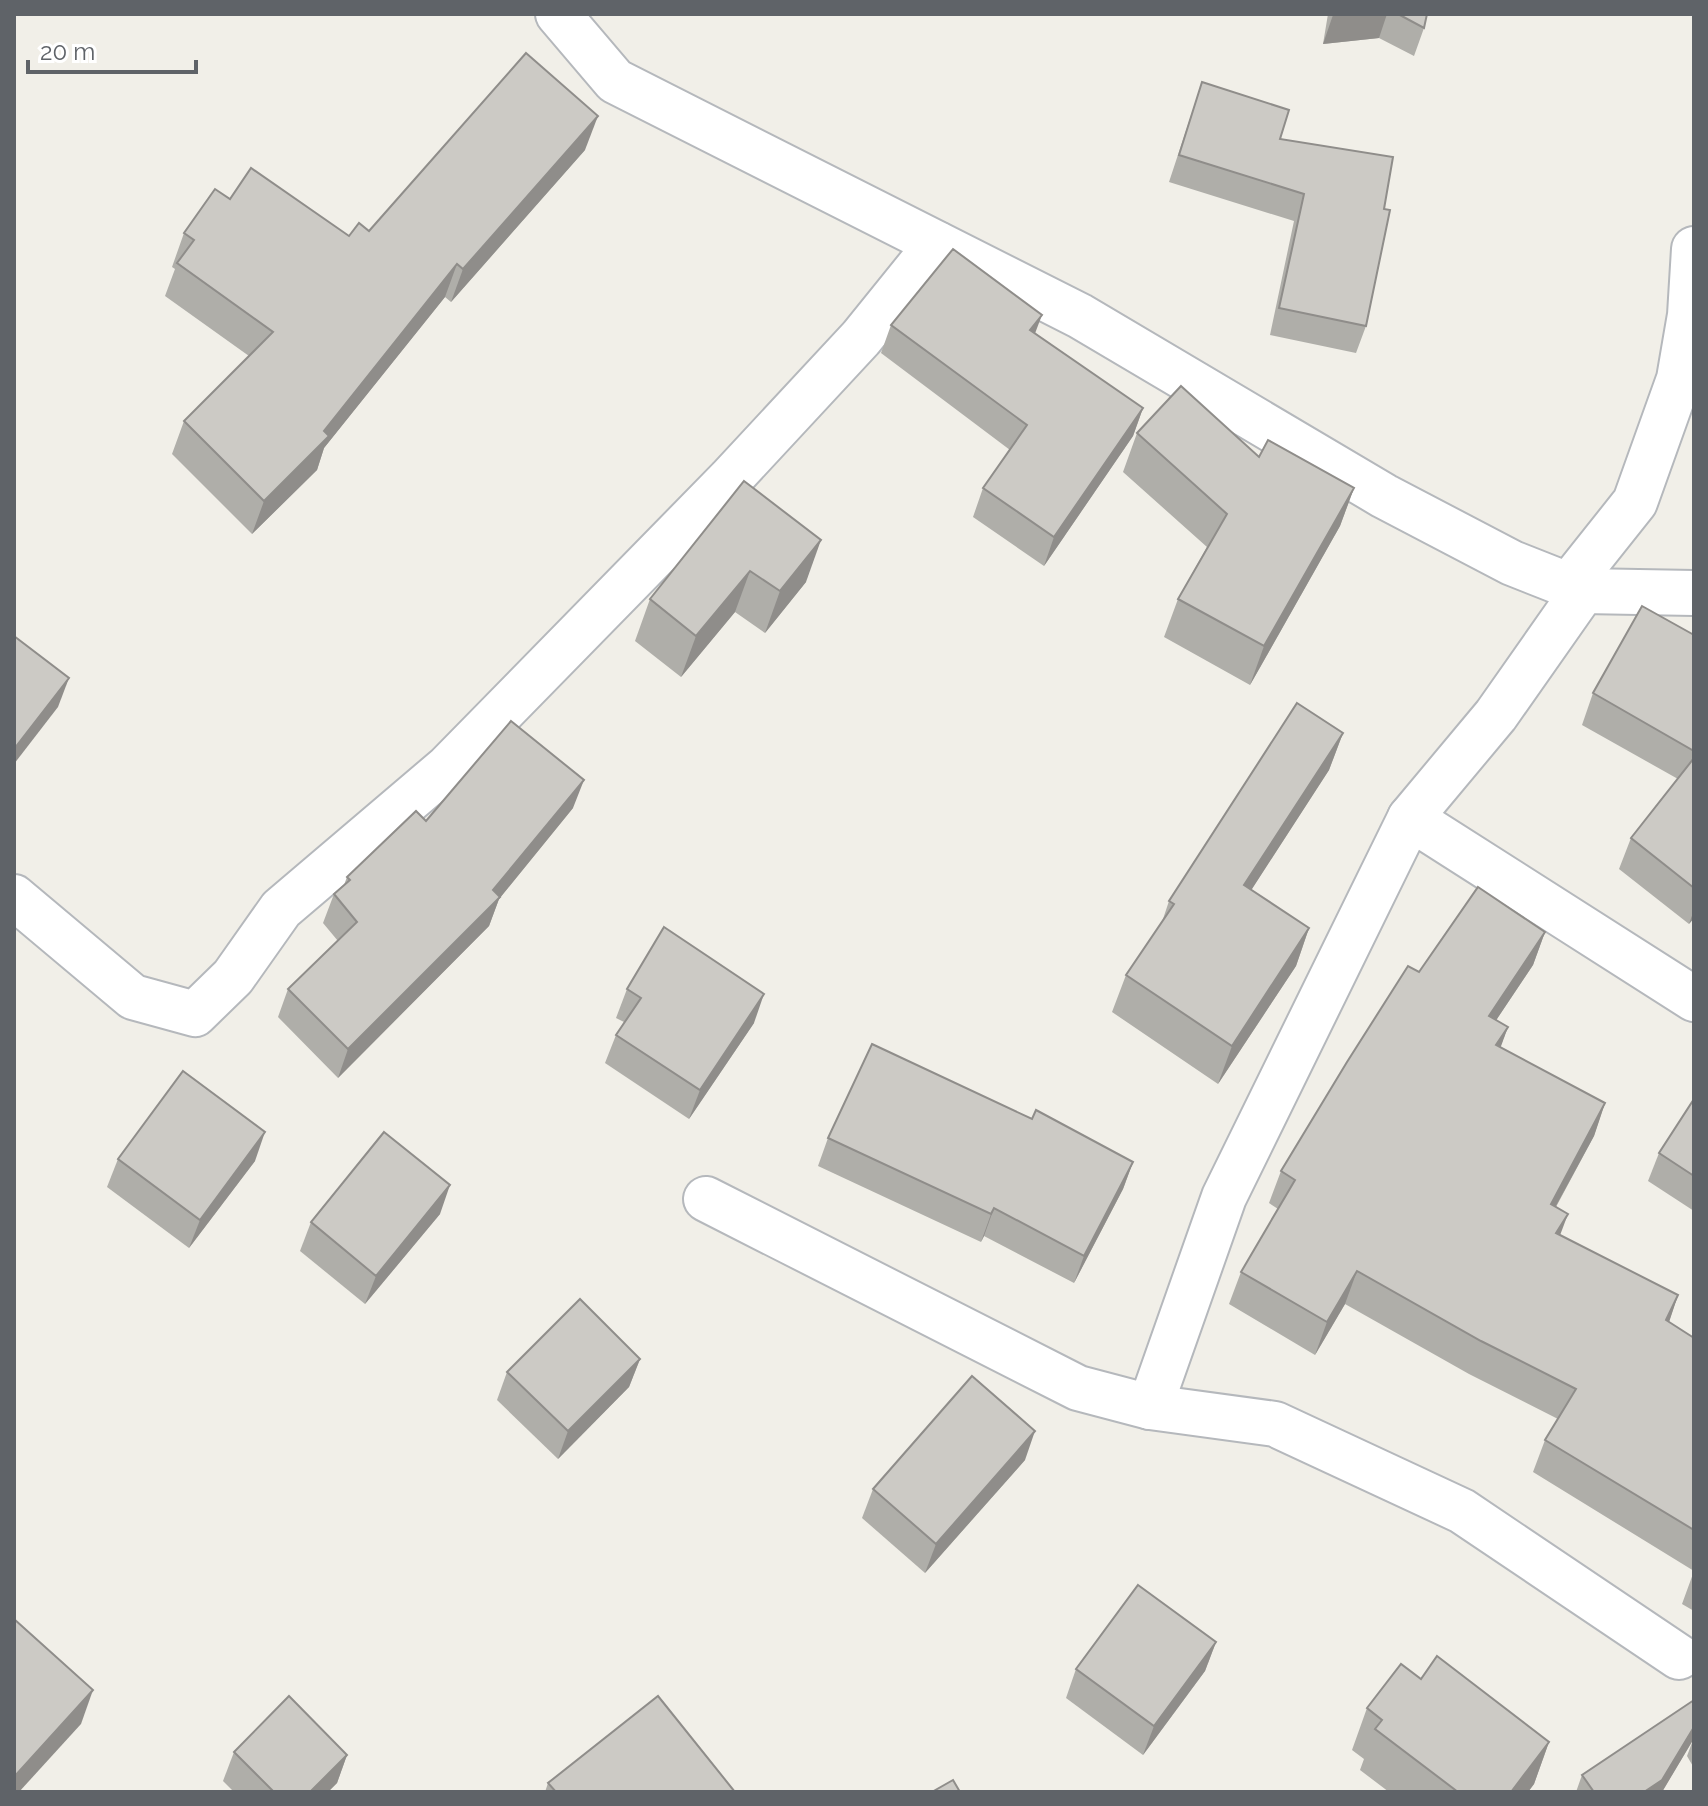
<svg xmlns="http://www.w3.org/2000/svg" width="1708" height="1806" viewBox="0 0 1708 1806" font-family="Raleway,sans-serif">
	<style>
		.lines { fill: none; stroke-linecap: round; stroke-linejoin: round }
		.minor-casing { stroke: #b5b8bc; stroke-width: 48 }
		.minor { stroke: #fff; stroke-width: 44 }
		.wall { fill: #afaea9 }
		.shaded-wall { fill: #8f8d8a }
		.building { fill: #cccac5; stroke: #8f8d8a; stroke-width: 2 }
	</style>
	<rect width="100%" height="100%" fill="#f1efe8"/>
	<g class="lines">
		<!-- minor casing -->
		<g class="minor-casing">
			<g id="minor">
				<polyline points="558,14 615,81 1080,316 1384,496 1512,563 1583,591 1694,593"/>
				<polyline points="1569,585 1635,502 1679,379 1690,315 1694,249"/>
				<polyline points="1583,591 1496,715 1410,818 1694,999"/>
				<polyline points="14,897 133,997 195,1014 233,977 281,909 448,767 730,479 861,338 937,244"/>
				<polyline points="706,1199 1078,1388 1150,1407 1275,1424 1462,1511 1679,1657"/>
				<polyline points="1150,1407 1224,1197 1410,818"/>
			</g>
		</g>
		<!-- minor -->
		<use href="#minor" class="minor"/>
	</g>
	<!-- wall -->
	<g class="wall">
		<polygon points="1328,14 1427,14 1424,28 1414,56 1379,38 1323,44"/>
		<polygon points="1202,82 1280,139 1384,209 1366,326 1356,353 1270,335 1294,221 1169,182"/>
		<polygon points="585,150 451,302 445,297 324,448 317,470 252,534 172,454 184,421 249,356 165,296 175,269 172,267 184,233 230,199 349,236 369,231"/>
		<polygon points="891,325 1035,333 1143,408 1133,436 1044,566 973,517 983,488 1010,450 881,353"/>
		<polygon points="1137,433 1259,457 1354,488 1340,526 1250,685 1164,637 1178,599 1207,547 1123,472"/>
		<polygon points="744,481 806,582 765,633 735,612 681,677 635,641 650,599"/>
		<polygon points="1694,635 1694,918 1689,924 1619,869 1631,838 1678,779 1582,725 1593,693"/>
		<polygon points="1343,733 1329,770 1251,890 1309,928 1296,966 1218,1084 1112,1012 1126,975 1162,922 1169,901"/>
		<polygon points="573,808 499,899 489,926 338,1078 278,1017 288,989 338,941 323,923 334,894 344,885 347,877 426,821"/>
		<polygon points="1545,932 1533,965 1496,1020 1508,1027 1500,1047 1605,1103 1594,1136 1556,1207 1560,1235 1678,1295 1669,1322 1694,1338 1694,1611 1682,1604 1694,1571 1533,1472 1545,1440 1558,1419 1469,1374 1345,1304 1315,1355 1229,1304 1241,1272 1278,1209 1269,1203 1281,1171 1419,972"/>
		<polygon points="627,989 754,1023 689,1119 605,1063 616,1035 624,1022 616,1018"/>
		<polygon points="1694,1099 1694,1211 1648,1181 1659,1153"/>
		<polygon points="1032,1119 1133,1162 1123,1189 1074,1283 984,1236 981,1242 818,1166 828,1138"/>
		<polygon points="118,1159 255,1161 189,1248 107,1187"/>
		<polygon points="440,1214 365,1304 300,1251 311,1222"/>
		<polygon points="640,1359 629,1387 558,1459 497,1400 507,1372"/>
		<polygon points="1025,1460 925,1573 862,1518 873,1489"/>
		<polygon points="1216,1642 1205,1671 1143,1755 1066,1698 1076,1669"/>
		<polygon points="1421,1679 1549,1742 1534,1784 1528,1792 1389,1792 1360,1770 1364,1759 1352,1750 1367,1708"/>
		<polygon points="1694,1700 1694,1768 1687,1756 1693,1740 1662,1792 1576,1792 1582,1775"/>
		<polygon points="234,1752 347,1755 337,1783 328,1792 234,1792 223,1781"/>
		<polygon points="548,1783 735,1792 545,1792"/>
	</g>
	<!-- shaded-wall -->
	<g class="shaded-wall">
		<polygon points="1341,14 1387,14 1379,38 1323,44 1333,15"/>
		<polygon points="598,116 585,150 451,302 463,269"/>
		<polygon points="457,264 445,297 324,448 317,470 252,534 264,501 324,431"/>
		<polygon points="1042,315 1031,344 1030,330"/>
		<polygon points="1143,408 1133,436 1044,566 1054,537"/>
		<polygon points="1354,488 1340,526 1250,685 1264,646"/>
		<polygon points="821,540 806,582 765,633 780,591"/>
		<polygon points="750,571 735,612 681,677 696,636"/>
		<polygon points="69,678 58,707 14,764 14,749"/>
		<polygon points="1343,733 1329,770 1230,923 1244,885"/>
		<polygon points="584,780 573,808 499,899 489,926 338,1078 348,1049 493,890"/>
		<polygon points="1694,910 1694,918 1689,924"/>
		<polygon points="1309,928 1296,966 1218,1084 1232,1046"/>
		<polygon points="1545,932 1533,965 1477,1049 1489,1016"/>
		<polygon points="764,994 754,1023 689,1119 700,1090"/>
		<polygon points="1508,1027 1496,1060 1496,1045"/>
		<polygon points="1605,1103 1594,1136 1539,1237 1551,1204"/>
		<polygon points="265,1132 255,1161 189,1248 200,1220"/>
		<polygon points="1133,1162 1123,1189 1074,1283 1084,1256"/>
		<polygon points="450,1185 440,1214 365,1304 376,1276"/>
		<polygon points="994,1208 984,1236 981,1242 991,1214"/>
		<polygon points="1568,1214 1556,1246 1556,1233"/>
		<polygon points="1357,1271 1345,1304 1315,1355 1327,1322"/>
		<polygon points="1678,1295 1667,1328 1666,1320"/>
		<polygon points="640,1359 629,1387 558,1459 568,1431"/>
		<polygon points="1035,1431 1025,1460 925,1573 936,1544"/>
		<polygon points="1216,1642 1205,1671 1143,1755 1154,1726"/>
		<polygon points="93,1690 81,1724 19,1792 14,1792 14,1777"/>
		<polygon points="1694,1727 1694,1736 1693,1740 1662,1792 1644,1792"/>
		<polygon points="1549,1742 1534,1784 1528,1792 1511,1792"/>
		<polygon points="347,1755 337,1783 328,1792 310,1792"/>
	</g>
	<!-- building -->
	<g class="building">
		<polygon points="1398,14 1427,14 1424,28"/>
		<polygon points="526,53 598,116 463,269 457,264 324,431 329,436 264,501 184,421 273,332 177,263 194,240 184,233 215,189 230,199 251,168 349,236 359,223 369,231"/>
		<polygon points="1202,82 1289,110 1280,139 1393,157 1384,209 1390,210 1366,326 1279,308 1304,194 1179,155"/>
		<polygon points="953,249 1042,315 1030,330 1143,408 1054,537 983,488 1027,425 891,325"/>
		<polygon points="1181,386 1259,457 1268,440 1354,488 1264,646 1178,599 1227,514 1137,433"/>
		<polygon points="744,481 821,540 780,591 750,571 696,636 650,599"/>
		<polygon points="1642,606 1694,635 1694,751 1593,693"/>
		<polygon points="14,636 69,678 14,749"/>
		<polygon points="1297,703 1343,733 1244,885 1309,928 1232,1046 1126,975 1174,904 1169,901"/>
		<polygon points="511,721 584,780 493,890 500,897 348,1049 288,989 357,922 334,894 350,880 347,877 416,811 426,821"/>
		<polygon points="1694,758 1694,888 1631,838"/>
		<polygon points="1478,887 1545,932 1489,1016 1508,1027 1496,1045 1605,1103 1551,1204 1568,1214 1556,1233 1678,1295 1666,1320 1694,1338 1694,1530 1545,1440 1576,1389 1481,1341 1357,1271 1327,1322 1241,1272 1295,1180 1281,1171 1347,1062 1408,966 1419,972"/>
		<polygon points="664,927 764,994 700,1090 616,1035 641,998 627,989"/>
		<polygon points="872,1044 1032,1119 1036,1110 1133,1162 1084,1256 994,1208 991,1214 828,1138"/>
		<polygon points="183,1071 265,1132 200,1220 118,1159"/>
		<polygon points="1694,1099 1694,1176 1659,1153"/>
		<polygon points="384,1132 450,1185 376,1276 311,1222"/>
		<polygon points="580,1299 640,1359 568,1431 507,1372"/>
		<polygon points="972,1376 1035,1431 936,1544 873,1489"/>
		<polygon points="1138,1585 1216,1642 1154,1726 1076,1669"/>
		<polygon points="14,1619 93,1690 14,1777"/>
		<polygon points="1437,1656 1549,1742 1511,1792 1458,1792 1375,1729 1382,1720 1367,1708 1401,1664 1421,1679"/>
		<polygon points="289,1696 347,1755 310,1792 274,1792 234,1752"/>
		<polygon points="658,1696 735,1792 556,1792 548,1783"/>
		<polygon points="1694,1700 1694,1727 1662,1780 1644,1792 1594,1792 1582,1775"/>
		<polygon points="953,1780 960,1792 932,1792"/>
	</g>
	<!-- border -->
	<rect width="1708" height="1806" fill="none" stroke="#5f6368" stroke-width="32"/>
	<!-- scale -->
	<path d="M28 60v12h168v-12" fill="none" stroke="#5f6368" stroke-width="4"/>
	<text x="40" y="60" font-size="24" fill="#5f6368" stroke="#ffffff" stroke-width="6" paint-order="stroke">20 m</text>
</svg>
